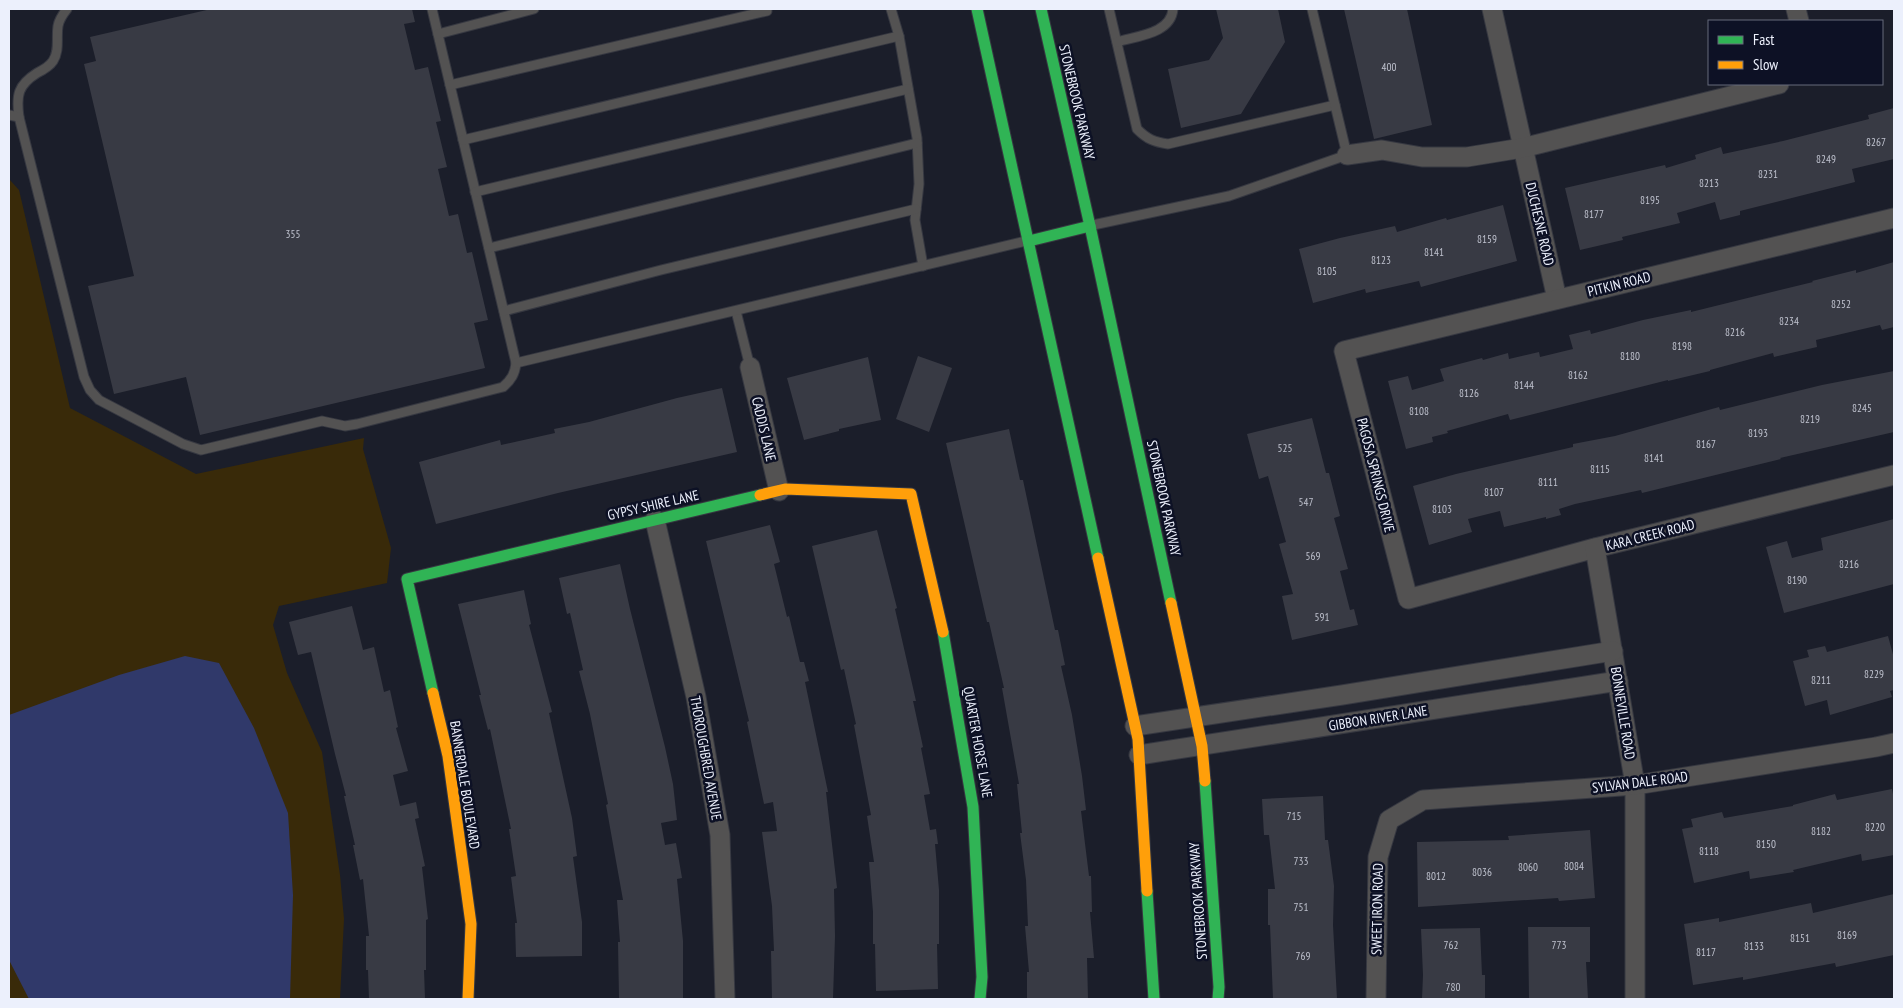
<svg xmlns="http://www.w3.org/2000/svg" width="1903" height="1008" viewBox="0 0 1903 1008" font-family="'PT Sans Narrow',sans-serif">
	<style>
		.green { fill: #392a09 }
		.water { fill: #30396a }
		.building { fill: #383a44 }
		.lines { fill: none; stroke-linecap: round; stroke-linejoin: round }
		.lane-casing { stroke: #363841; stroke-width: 11 }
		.street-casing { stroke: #363841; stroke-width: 21 }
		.fast-casing { stroke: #363841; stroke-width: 13 }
		.slow-casing { stroke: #363841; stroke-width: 13 }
		.lane { stroke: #535252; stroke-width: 9 }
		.street { stroke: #535252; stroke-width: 19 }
		.fast { stroke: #30b455; stroke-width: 11 }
		.slow { stroke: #ff9f0a; stroke-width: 11 }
		.labels { text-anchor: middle; stroke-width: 5; stroke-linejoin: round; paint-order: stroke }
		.number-label { font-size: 11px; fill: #bfc2ce }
		.street-label { font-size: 14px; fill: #ecf0fc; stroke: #0d1125 }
	</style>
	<rect width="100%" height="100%" fill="#1b1e2a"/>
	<!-- green -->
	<polygon class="green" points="9,179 19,190 70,408 196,474 364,438 363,449 391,548 387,583 279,606 273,625 287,673 322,752 340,875 344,919 340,999 9,999"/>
	<!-- water -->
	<polygon class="water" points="185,656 219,663 254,728 288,813 293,895 290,999 29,999 9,960 9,715 119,675"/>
	<!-- building -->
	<g class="building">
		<polygon points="211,9 412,9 415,22 404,24 415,70 428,67 441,121 436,122 447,167 438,169 449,216 458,214 467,253 472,252 488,320 474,323 485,368 200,435 186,377 114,394 88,286 134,276 84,64 96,61 90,37"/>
		<polygon points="1216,9 1278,9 1285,42 1241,114 1181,128 1168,69 1209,60 1223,38"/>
		<polygon points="1344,9 1407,9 1432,125 1374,139"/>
		<polygon points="1894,108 1894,159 1852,169 1855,182 1740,211 1740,215 1720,220 1715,202 1677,213 1680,223 1622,237 1623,240 1580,250 1565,188 1665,165 1666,168 1696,159 1695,155 1721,147 1723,154 1783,141 1869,119 1868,115"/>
		<polygon points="1503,205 1517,261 1421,287 1419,281 1366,293 1365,289 1313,303 1299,249 1340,238 1395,226 1397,232 1446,218 1447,220"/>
		<polygon points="1894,262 1894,327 1882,330 1880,325 1816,340 1817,347 1774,357 1773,353 1710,370 1710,371 1668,381 1668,380 1510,420 1508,414 1447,431 1448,433 1432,437 1433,442 1406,449 1388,381 1408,376 1412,390 1444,381 1440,369 1482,358 1483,360 1508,353 1509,359 1539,352 1540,357 1573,349 1569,335 1590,330 1591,334 1643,320 1691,310 1691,312 1813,282 1812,281 1856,270 1856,273"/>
		<polygon points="918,356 952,368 929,432 896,419"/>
		<polygon points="868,357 881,420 839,429 839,431 804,440 787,378"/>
		<polygon points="1894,371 1894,432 1780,458 1781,459 1642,493 1641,490 1575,504 1559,509 1561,515 1546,519 1546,517 1504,527 1500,511 1468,519 1472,532 1429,545 1413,486 1456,474 1573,447 1573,444 1615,436 1719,407 1720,410 1822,385"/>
		<polygon points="722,388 737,452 558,493 436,524 419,462 500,440 501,445 555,433 554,429 589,422 677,398"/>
		<polygon points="1312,418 1326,473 1329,473 1340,516 1334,518 1348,569 1340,571 1350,610 1354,609 1358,625 1292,640 1282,596 1293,594 1279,544 1286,542 1268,476 1259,479 1247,434"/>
		<polygon points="1009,429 1020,480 1023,480 1055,630 1058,630 1065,665 1061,666 1072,715 1082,776 1086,810 1081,811 1089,876 1091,876 1092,912 1090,912 1094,958 1087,958 1088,999 1027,999 1027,972 1029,972 1025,926 1028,926 1026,880 1020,833 1022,833 1017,784 1019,784 1002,688 1004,688 989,622 987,622 946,443"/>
		<polygon points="1894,519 1894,584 1784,613 1766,547 1787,541 1792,558 1823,550 1821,538"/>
		<polygon points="770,525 780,562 774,564 787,617 789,616 800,662 804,662 809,681 805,682 828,792 826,792 837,888 834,889 835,936 833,999 772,999 771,951 774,951 772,906 762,832 777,831 773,802 764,804 747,722 749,721 706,541"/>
		<polygon points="877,530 897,608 895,609 916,701 913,701 923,747 921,748 930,794 924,795 930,830 936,829 938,844 935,844 939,890 939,944 937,944 938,989 876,991 875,944 873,944 873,912 869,862 874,862 867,816 871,815 854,725 856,724 844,669 841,670 812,546"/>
		<polygon points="620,564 630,609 665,747 673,784 677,820 661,823 665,845 676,843 682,878 677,879 683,941 683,999 619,999 618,942 620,942 617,900 623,900 606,805 608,804 590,714 579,671 583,670 570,613 567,614 559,578"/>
		<polygon points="524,590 531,624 529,625 552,712 549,713 572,818 577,856 573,857 582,922 582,956 516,957 515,923 517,923 511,877 516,876 509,829 511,829 490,729 488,730 479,695 481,695 458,604"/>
		<polygon points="352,606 363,650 374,647 384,692 390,690 398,727 396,728 408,771 393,775 400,806 416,802 419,818 415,819 425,866 422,867 428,919 426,920 426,970 424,970 425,999 369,999 368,970 366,970 366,936 369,936 363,879 360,880 353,845 355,845 344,796 346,796 335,754 311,652 298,655 289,622"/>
		<polygon points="1888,636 1894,658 1894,690 1890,691 1892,697 1830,715 1827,700 1805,706 1793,661 1809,657 1807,650 1825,646 1827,652"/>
		<polygon points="1892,789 1894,799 1894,855 1862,861 1861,854 1793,870 1794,872 1750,879 1749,871 1694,883 1682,829 1693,827 1691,819 1722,812 1724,818 1793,806 1793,805 1835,794 1837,800"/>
		<polygon points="1323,796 1325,840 1328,840 1334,886 1333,925 1337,999 1273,999 1270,925 1268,925 1268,889 1275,889 1269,835 1264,835 1262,799"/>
		<polygon points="1590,830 1595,898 1559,901 1558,898 1418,907 1417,842 1509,840 1508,836"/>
		<polygon points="1894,894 1894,955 1836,967 1835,963 1743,980 1743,977 1693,985 1684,924 1719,918 1719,922 1811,903 1813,913"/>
		<polygon points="1528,927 1590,927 1590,962 1586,962 1588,999 1529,999"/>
		<polygon points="1480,928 1482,975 1485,975 1485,999 1422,999 1423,975 1421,929"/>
	</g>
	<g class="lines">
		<!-- lane casing -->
		<g class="lane-casing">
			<g id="lane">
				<path d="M67,9C63,14 59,20 58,26C56,38 60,50 53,61C49,67 43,70 37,73C18,85 16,95 19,117L84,377L90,390L99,400L183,444L201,450L322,421L345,426L357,424L503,387C511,380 515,374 516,363L432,9"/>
				<path d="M1109,9L1137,129C1147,139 1154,142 1168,144L1335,105"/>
				<polyline points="438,34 534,9"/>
				<polyline points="899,36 917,138 919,184 915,220 923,266"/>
				<path d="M1117,42C1136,36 1171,34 1173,9"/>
				<polyline points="450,85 767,11"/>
				<polyline points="9,115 19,117"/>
				<polyline points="463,140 899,36 891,9"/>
				<polyline points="475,192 908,89"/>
				<polyline points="1093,225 1229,196 1347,155 1312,9"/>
				<polyline points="489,248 917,143"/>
				<polyline points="504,311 661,270 916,209"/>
				<polyline points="736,311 750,367"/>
				<polyline points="516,363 1026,241"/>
			</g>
		</g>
		<!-- street casing -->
		<g class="street-casing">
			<g id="street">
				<polyline points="1492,9 1557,299"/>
				<polyline points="1796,9 1799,21"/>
				<polyline points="1347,155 1382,150 1422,157 1467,157 1522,148 1779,84"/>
				<polyline points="1894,218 1344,351 1408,599 1595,548 1894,475"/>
				<polyline points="750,367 779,491"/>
				<polyline points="655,520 696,697 720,835 725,999"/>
				<polyline points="1595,548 1635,785 1635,999"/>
				<polyline points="1135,726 1342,695 1613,651"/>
				<polyline points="1139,755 1618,681"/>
				<polyline points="1376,999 1378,857 1389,820 1423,800 1635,785 1876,747 1894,743"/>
			</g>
		</g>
		<!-- fast casing -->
		<g class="fast-casing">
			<g id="fast">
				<polyline points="977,9 1098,558"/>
				<polyline points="1041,9 1090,226 1171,603"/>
				<polyline points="1029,241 1090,226"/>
				<polyline points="943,632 973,807 982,977 980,999"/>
				<polyline points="433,693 407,579 760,495"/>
				<polyline points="1205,781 1219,987 1218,999"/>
				<polyline points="1147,891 1154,999"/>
			</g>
		</g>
		<!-- slow casing -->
		<g class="slow-casing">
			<g id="slow">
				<polyline points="760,495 785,489 911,494 943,632"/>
				<polyline points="1098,558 1138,739 1147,891"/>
				<polyline points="1171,603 1202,746 1205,781"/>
				<polyline points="433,693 448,756 471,924 468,999"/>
			</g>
		</g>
		<!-- lane -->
		<use href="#lane" class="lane"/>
		<!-- street -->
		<use href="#street" class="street"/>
		<!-- fast -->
		<use href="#fast" class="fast"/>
		<!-- slow -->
		<use href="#slow" class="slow"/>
	</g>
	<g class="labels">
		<!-- number labels -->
		<g class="number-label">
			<text x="1389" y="71">400</text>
			<text x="1876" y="146">8267</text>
			<text x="1826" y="163">8249</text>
			<text x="1768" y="178">8231</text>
			<text x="1709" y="187">8213</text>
			<text x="1650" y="204">8195</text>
			<text x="1594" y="218">8177</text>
			<text x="293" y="238">355</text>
			<text x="1487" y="243">8159</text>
			<text x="1434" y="256">8141</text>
			<text x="1381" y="264">8123</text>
			<text x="1327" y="275">8105</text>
			<text x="1841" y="308">8252</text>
			<text x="1789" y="325">8234</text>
			<text x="1735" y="336">8216</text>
			<text x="1682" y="350">8198</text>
			<text x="1630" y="360">8180</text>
			<text x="1578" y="379">8162</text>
			<text x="1524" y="389">8144</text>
			<text x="1469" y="397">8126</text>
			<text x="1862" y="412">8245</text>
			<text x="1419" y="415">8108</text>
			<text x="1810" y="423">8219</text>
			<text x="1758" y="437">8193</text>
			<text x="1706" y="448">8167</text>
			<text x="1285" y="452">525</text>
			<text x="1654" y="462">8141</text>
			<text x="1600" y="473">8115</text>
			<text x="1548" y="486">8111</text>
			<text x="1494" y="496">8107</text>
			<text x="1306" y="506">547</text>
			<text x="1442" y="513">8103</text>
			<text x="1313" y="560">569</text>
			<text x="1849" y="568">8216</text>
			<text x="1797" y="584">8190</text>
			<text x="1322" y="621">591</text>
			<text x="1874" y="678">8229</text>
			<text x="1821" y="684">8211</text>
			<text x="1294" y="820">715</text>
			<text x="1875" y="831">8220</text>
			<text x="1821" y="835">8182</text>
			<text x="1766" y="848">8150</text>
			<text x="1709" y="855">8118</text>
			<text x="1301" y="865">733</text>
			<text x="1574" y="870">8084</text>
			<text x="1528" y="871">8060</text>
			<text x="1482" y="876">8036</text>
			<text x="1436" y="880">8012</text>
			<text x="1301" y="911">751</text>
			<text x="1847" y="939">8169</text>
			<text x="1800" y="942">8151</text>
			<text x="1451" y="949">762</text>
			<text x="1559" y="949">773</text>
			<text x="1754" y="950">8133</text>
			<text x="1706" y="956">8117</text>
			<text x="1303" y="960">769</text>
			<text x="1453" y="991">780</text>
		</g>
		<!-- street labels -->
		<g class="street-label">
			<text transform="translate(1077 102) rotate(77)" y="5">STONEBROOK PARKWAY</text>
			<text transform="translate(1540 224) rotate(77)" y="5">DUCHESNE ROAD</text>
			<text transform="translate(1619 284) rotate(-14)" y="5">PITKIN ROAD</text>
			<text transform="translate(764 429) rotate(77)" y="5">CADDIS LANE</text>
			<text transform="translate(1376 475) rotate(76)" y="5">PAGOSA SPRINGS DRIVE</text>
			<text transform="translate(1164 498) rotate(78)" y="5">STONEBROOK PARKWAY</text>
			<text transform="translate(653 505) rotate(-13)" y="5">GYPSY SHIRE LANE</text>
			<text transform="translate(1650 535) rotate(-14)" y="5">KARA CREEK ROAD</text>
			<text transform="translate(1623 713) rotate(81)" y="5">BONNEVILLE ROAD</text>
			<text transform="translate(1378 718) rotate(-9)" y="5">GIBBON RIVER LANE</text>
			<text transform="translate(978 742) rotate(80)" y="5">QUARTER HORSE LANE</text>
			<text transform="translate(706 758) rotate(80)" y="5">THOROUGHBRED AVENUE</text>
			<text transform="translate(1640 782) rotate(-7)" y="5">SYLVAN DALE ROAD</text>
			<text transform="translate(465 785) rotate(81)" y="5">BANNERDALE BOULEVARD</text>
			<text transform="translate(1198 901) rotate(-94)" y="5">STONEBROOK PARKWAY</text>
			<text transform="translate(1377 909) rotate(-89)" y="5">SWEET IRON ROAD</text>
		</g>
	</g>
	<!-- border -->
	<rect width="1903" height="1008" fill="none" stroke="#ecf0fc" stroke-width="20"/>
	<!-- legend -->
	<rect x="1708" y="20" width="175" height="65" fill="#0d1125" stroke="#666a7b"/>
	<rect x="1718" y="36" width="25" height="8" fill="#30b455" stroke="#666a7b"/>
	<text x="1753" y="45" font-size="15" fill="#ecf0fc">Fast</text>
	<rect x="1718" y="61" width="25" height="8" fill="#ff9f0a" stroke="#666a7b"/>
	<text x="1753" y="70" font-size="15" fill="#ecf0fc">Slow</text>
</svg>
